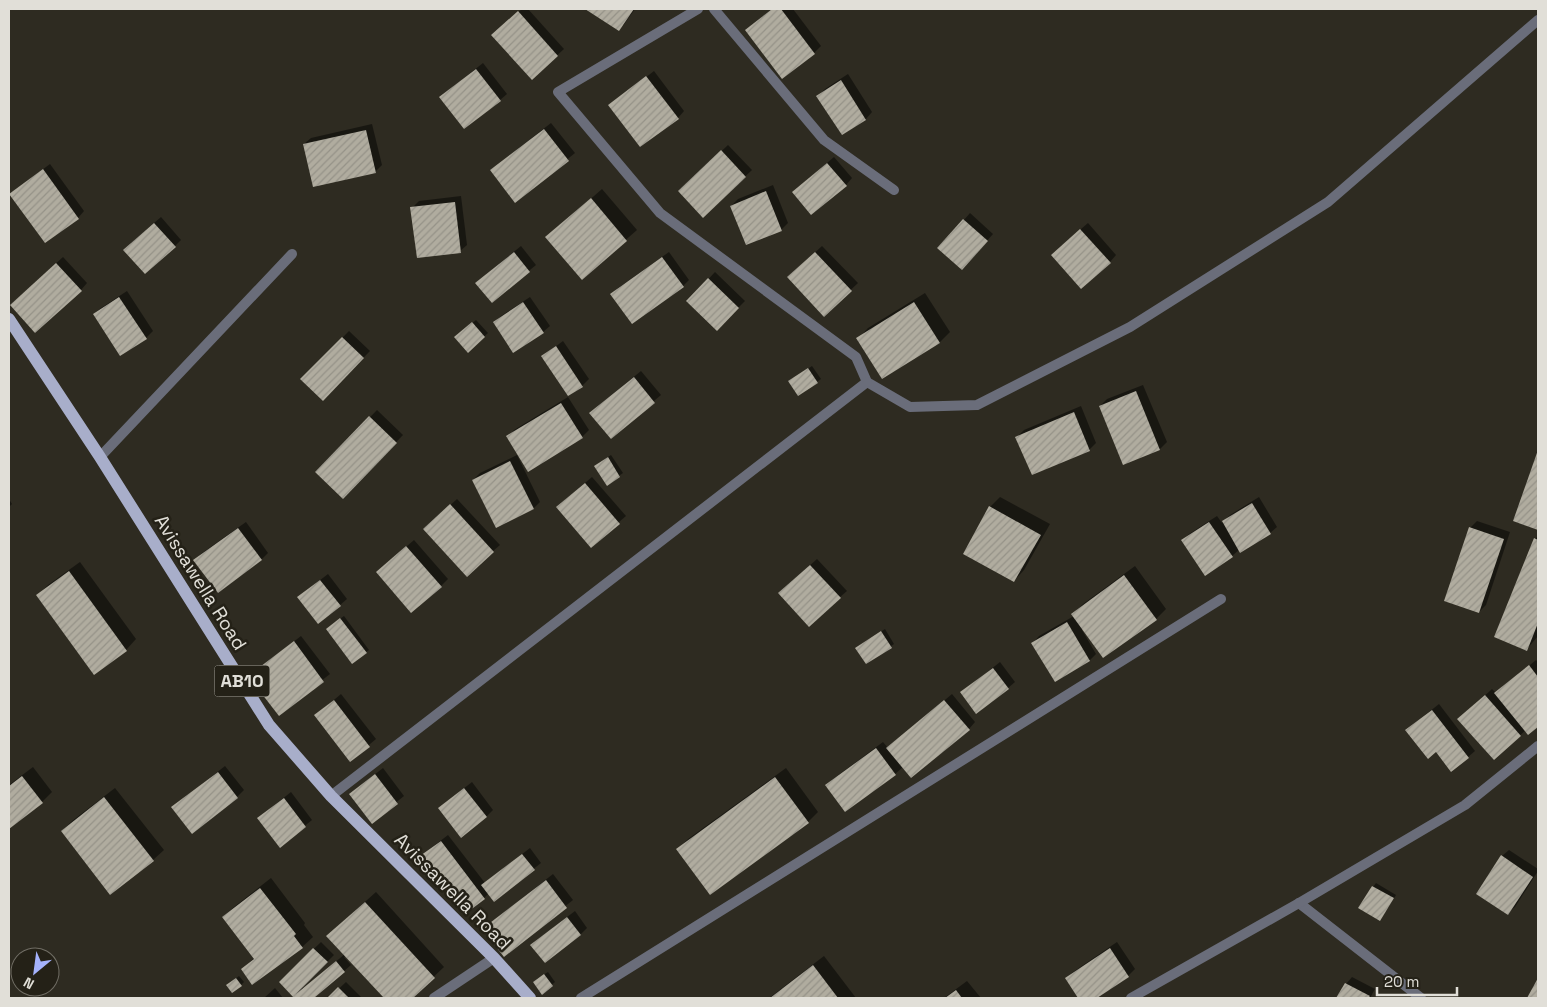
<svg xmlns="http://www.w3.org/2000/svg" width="1547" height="1007" viewBox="0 0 1547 1007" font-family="'Space Grotesk',sans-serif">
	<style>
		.shadow { fill: #0007 }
		.building { fill: url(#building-hatch) }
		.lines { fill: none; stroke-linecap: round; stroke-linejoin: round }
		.street { stroke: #6a6d7a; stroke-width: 10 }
		.primary { stroke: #a8aeca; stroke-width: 12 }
		.labels { text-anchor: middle; stroke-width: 5; stroke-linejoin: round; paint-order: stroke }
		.shield { fill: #242117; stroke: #a8a69e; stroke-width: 1 }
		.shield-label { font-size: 18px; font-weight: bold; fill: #e1dfd8 }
		.street-label { font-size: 19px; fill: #e1dfd8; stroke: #242117 }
	</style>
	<defs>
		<pattern id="building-hatch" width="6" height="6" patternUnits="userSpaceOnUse" patternTransform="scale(1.25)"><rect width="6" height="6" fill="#b0ac9f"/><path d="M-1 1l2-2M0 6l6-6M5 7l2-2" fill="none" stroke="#959288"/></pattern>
	</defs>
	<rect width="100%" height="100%" fill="#2e2b21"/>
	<!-- shadow -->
	<g class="shadow">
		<polygon points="522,9 528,9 564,49 532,78 500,28"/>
		<polygon points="587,9 635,9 625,23 619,30"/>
		<polygon points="772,9 793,9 821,46 814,53 746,30"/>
		<polygon points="483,63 507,94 500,100 440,97"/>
		<polygon points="654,71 684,111 678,118 610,105"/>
		<polygon points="848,74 872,112 866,119 843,134 818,96 825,89"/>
		<polygon points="551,123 575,153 516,201 498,164"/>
		<polygon points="372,124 382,165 375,172 304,144 311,138"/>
		<polygon points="728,145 752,170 703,216 679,191"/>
		<polygon points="834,157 852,178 846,185 793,192"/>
		<polygon points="50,164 84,211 78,218 10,194"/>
		<polygon points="773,185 788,223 781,230 731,206 738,199"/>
		<polygon points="602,189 637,230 582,278 547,237"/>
		<polygon points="461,196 467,245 460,251 412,208 419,201"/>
		<polygon points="970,213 993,234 969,261 964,220"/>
		<polygon points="161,217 181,240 175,246 131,243"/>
		<polygon points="1088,223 1116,255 1110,262 1059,248"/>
		<polygon points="521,246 536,265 492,301 484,276"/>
		<polygon points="822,246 858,283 824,315 795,271"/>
		<polygon points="669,252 689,280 683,286 612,294 618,288"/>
		<polygon points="63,257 87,283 81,290 18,298"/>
		<polygon points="715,272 745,301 717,329 688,301"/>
		<polygon points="127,291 153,331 146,338 94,314 101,308"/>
		<polygon points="925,293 950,332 940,342 883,378 858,339 868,328"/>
		<polygon points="530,297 550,326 543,332 494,323 501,316"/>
		<polygon points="476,320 488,333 468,351 459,334"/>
		<polygon points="349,331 370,351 323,399 302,379"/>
		<polygon points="563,341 589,379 582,386 543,356"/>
		<polygon points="812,366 821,379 798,395 793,379"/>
		<polygon points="641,371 661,395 611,437 598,406"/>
		<polygon points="1143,385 1167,442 1160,449 1124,463 1100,406 1107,399"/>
		<polygon points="568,397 589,430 582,437 508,437 514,430"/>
		<polygon points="1081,406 1096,443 1089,450 1017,437 1024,430"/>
		<polygon points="377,410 403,435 343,497 317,472"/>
		<polygon points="1538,453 1538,529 1515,520"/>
		<polygon points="517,455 540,502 534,508 473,480 480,473"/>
		<polygon points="611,455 623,473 607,484 599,463"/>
		<polygon points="592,477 626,516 591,546 565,500"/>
		<polygon points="1000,497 1050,524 1024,570 1014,581 990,507"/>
		<polygon points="1259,497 1277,527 1270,533 1240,549 1232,556 1183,541 1189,534 1217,516 1222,523 1230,515"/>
		<polygon points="9,499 12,504 9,507"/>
		<polygon points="457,499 500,545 493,551 432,522"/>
		<polygon points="1477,521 1510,532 1486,605 1479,612 1470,528"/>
		<polygon points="246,522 268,553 262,559 195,560 202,553"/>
		<polygon points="1538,536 1538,636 1527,649 1535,539"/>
		<polygon points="414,540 448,579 441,586 384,566"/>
		<polygon points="817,559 847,591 840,597 786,587"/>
		<polygon points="80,562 136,639 126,650 94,673 37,596 48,585"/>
		<polygon points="1135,566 1166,609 1156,619 1084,629 1082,630 1096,654 1090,660 1033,643 1039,636 1074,616 1073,614 1083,604"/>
		<polygon points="328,574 347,599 340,605 306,591"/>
		<polygon points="344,616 369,650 366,652 330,626"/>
		<polygon points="885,629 894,644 866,663 860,645"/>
		<polygon points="301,636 330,674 279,714 257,670"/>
		<polygon points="1536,660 1538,662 1538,725 1528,733 1526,730 1494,758 1466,713 1492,689 1496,693"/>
		<polygon points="1000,662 1015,682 1008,688 961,693"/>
		<polygon points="341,694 376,739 351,760 316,715"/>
		<polygon points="952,694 975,722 969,729 903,767 895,774 826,785 833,779 883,742 888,748"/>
		<polygon points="1439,704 1475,751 1468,757 1414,724"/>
		<polygon points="225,766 244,790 237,797 173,807"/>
		<polygon points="33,767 52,792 42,802 9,828 9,785"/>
		<polygon points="383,768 404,796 372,822 350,794"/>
		<polygon points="786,768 818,812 808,822 678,849 688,839"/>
		<polygon points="472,782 493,810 486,817 439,808"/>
		<polygon points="115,788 164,850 153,860 62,831 72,821"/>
		<polygon points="291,792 312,820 280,846 266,812"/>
		<polygon points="448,835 485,883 530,848 541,863 494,900 489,893 484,898 440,879 418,858"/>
		<polygon points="1509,850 1538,869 1538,871 1515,907 1508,913 1502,856"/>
		<polygon points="553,874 573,900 504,955 483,929"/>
		<polygon points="271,878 305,923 304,925 313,937 302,947 253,983 243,969 255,957 223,917 234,907"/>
		<polygon points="1376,883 1396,895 1380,920 1373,887"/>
		<polygon points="376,892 444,967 411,998 386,998 346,956 344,957 351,965 344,971 312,998 295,998 280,982 321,942 334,955 302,987 304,988 345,954 338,926"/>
		<polygon points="575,911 587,928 580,935 538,939"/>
		<polygon points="1117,942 1135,969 1128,976 1095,998 1080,998 1066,978 1073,972"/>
		<polygon points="824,956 856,998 769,998"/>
		<polygon points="548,972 555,982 542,993 537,979"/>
		<polygon points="239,976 244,982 241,985 230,983"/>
		<polygon points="1352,977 1375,989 1370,998 1338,998 1346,984"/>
		<polygon points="967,981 981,998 944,998"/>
		<polygon points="346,982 362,998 329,998"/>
		<polygon points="275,988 283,998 264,998"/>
	</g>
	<!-- building -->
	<g class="building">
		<polygon points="585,9 634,9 619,31"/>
		<polygon points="772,9 781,9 815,54 782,79 745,30"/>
		<polygon points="518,11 558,56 532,80 491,35"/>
		<polygon points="476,69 501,101 464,129 439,97"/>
		<polygon points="646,76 679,119 640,147 608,105"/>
		<polygon points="841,80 866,120 842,135 816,96"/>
		<polygon points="544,129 569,161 515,203 490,170"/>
		<polygon points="366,130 376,173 313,187 303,144"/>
		<polygon points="721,150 746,177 703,218 678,191"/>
		<polygon points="827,163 847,186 811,215 792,192"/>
		<polygon points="43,169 79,219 45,243 9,194"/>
		<polygon points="766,191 782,231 746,245 730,206"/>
		<polygon points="591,198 627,241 582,280 545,237"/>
		<polygon points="455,202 461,253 417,258 410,207"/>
		<polygon points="963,219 988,241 962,270 937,248"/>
		<polygon points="154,223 176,247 145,274 123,250"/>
		<polygon points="1080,229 1111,263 1081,289 1051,255"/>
		<polygon points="514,252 530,272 492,303 475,283"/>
		<polygon points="815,252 852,291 824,317 787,277"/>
		<polygon points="662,257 684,287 632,324 610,294"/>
		<polygon points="56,263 82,291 35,333 10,305"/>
		<polygon points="708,278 739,308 717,331 686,301"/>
		<polygon points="119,297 147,339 120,356 93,314"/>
		<polygon points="523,302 544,333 513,353 493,322"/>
		<polygon points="914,302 940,343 882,379 856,338"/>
		<polygon points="472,322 485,337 468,353 454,337"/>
		<polygon points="342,337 364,358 323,401 300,379"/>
		<polygon points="556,346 583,387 568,396 541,356"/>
		<polygon points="808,368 818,383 798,396 788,381"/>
		<polygon points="634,377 655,403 611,439 589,413"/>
		<polygon points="1136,391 1160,450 1123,465 1099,406"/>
		<polygon points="561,403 583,438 528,472 506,436"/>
		<polygon points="1074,412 1090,451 1032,475 1015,437"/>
		<polygon points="369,416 397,443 343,499 315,472"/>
		<polygon points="1538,450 1538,530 1513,521"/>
		<polygon points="608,457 620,477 607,486 594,466"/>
		<polygon points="510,461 534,509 496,528 472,480"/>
		<polygon points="585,483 620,524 591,548 556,507"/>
		<polygon points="1252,503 1271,534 1240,553 1222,521"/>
		<polygon points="450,504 494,552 467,577 423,529"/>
		<polygon points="989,506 1041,535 1014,582 963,554"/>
		<polygon points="1209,522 1233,557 1205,576 1181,540"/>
		<polygon points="1469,527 1504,539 1479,613 1444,601"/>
		<polygon points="238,528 262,560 218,593 193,560"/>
		<polygon points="1534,538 1538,540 1538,623 1527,651 1494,637"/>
		<polygon points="406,546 442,587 411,613 376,572"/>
		<polygon points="810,565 841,598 809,627 778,593"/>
		<polygon points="69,571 127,651 94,675 36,595"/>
		<polygon points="1124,575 1157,620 1103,658 1071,614"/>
		<polygon points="320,580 341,606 318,624 297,597"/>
		<polygon points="340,618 367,653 352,664 326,629"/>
		<polygon points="1067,622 1090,661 1055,682 1031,643"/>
		<polygon points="881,631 892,648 866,664 855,648"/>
		<polygon points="294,641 324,682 279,716 248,676"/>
		<polygon points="1529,665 1538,677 1538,727 1528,735 1494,693"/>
		<polygon points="993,668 1009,689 976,714 960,692"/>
		<polygon points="1485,695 1521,736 1494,760 1457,719"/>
		<polygon points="334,700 370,747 350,762 314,715"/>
		<polygon points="944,700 970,730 911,778 886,748"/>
		<polygon points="1432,710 1469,758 1451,772 1436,752 1428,759 1405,730"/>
		<polygon points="876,748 896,775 845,812 825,785"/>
		<polygon points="218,772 238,798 192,834 171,807"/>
		<polygon points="375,774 398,804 372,824 349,794"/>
		<polygon points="22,776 43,803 9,829 9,786"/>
		<polygon points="775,777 809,823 710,895 676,849"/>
		<polygon points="464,788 487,817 461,838 438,808"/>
		<polygon points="104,797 154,861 110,895 61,831"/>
		<polygon points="284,798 306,827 280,848 257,818"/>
		<polygon points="441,841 485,899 465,914 440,881 435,884 417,858"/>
		<polygon points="522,854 535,870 494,902 481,885"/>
		<polygon points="1501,855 1533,877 1508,915 1476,894"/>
		<polygon points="546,880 567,908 504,957 482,929"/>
		<polygon points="1372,886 1394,898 1380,921 1358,908"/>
		<polygon points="260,888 296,934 294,936 303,948 252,985 241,969 254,959 222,917"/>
		<polygon points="365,902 435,978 413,998 384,998 326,936"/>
		<polygon points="567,917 581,935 545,963 530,945"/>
		<polygon points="313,948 328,962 296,994 336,961 345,972 314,998 294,998 279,982"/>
		<polygon points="1110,948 1129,977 1097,998 1078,998 1065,978"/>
		<polygon points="813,965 838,998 770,998"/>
		<polygon points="544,974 553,986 542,995 533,982"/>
		<polygon points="236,978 242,986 232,993 226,985"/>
		<polygon points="1538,978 1538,998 1527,998"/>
		<polygon points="1345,983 1370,996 1368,998 1336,998"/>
		<polygon points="338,987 349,998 327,998"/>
		<polygon points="956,990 962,998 945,998"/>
	</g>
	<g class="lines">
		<!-- street -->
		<g class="street">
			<polyline points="698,9 558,92 660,213 856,357 867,382 910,407 977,405 1130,327 1328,202 1538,20"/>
			<polyline points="714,9 824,140 894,190"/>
			<polyline points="100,457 292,254"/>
			<polyline points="331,796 867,382"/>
			<polyline points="1299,903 1421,998"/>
			<polyline points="434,998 494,958"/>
			<polyline points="581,998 1221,599"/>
			<polyline points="1131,998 1299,903 1465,805 1538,746"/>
		</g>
		<!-- primary -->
		<polyline class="primary" points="9,319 100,457 269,725 331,796 494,958 530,998"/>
	</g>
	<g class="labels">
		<!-- shield labels -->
		<rect class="shield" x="214.5" y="665.5" width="55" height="31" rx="4"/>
		<g class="shield-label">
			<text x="242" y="687">AB10</text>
		</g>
		<!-- street labels -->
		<g class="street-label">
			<text transform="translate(201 582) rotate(58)" y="7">Avissawella Road</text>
			<text transform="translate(453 891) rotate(45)" y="7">Avissawella Road</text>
		</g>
	</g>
	<!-- border -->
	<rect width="1547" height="1007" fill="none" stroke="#e1dfd8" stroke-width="20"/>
	<!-- north arrow -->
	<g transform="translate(35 972) rotate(209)"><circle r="24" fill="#242117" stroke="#706d64"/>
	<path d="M0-4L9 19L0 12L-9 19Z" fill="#a4b2fc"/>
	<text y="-8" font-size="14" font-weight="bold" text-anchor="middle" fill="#e1dfd8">N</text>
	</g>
	<!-- scale -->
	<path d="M1377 987v8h80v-8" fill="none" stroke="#e1dfd8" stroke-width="2.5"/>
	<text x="1384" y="987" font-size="15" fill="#e1dfd8" stroke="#242117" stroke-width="4" paint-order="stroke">20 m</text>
</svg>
